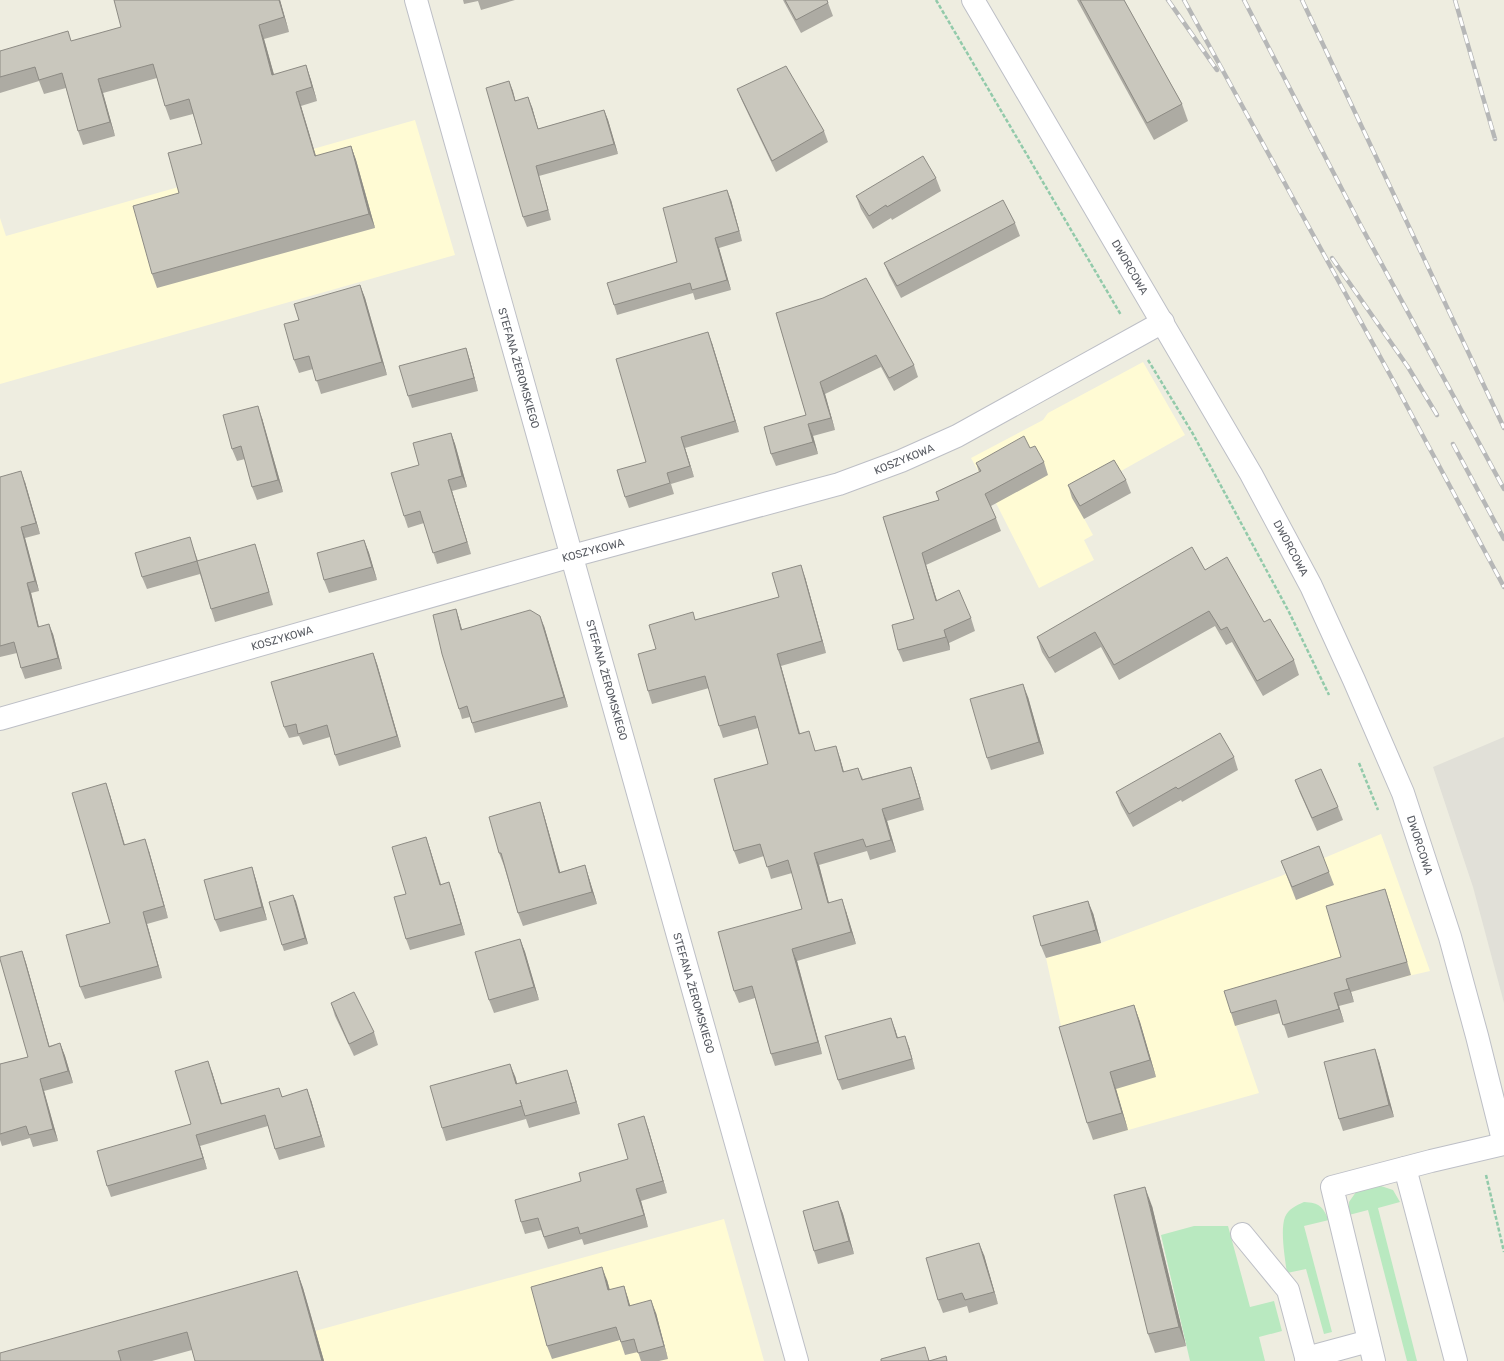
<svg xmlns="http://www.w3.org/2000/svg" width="1504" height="1361" viewBox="0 0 1504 1361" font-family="Rubik,sans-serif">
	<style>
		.commercial { fill: #fffbd4 }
		.industrial { fill: #e1e0d8 }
		.grass { fill: #b9e9c0 }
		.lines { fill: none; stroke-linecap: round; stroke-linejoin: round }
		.minor-casing { stroke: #bdbfc6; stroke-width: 24 }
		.path { stroke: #92caaa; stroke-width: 2.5; stroke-dasharray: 4 2; stroke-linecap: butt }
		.minor { stroke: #fff; stroke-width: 22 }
		.rail-casing { stroke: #b6b7b7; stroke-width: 4.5 }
		.rail { stroke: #fff; stroke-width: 3; stroke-dasharray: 9; stroke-linecap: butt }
		.wall { fill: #adaba3 }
		.shaded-wall { fill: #8d8b84 }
		.building { fill: #c9c7bd; stroke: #8d8b84 }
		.labels { text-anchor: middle; stroke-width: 3; stroke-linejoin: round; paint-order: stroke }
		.street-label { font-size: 11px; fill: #595c63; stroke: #fff }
	</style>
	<rect width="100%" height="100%" fill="#eeede0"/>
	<!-- commercial -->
	<g class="commercial">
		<polygon points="415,120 455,255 0,384 0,218 6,236"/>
		<polygon points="1143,362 1185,435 1073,498 1093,535 1084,540 1094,560 1039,588 996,503 971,458 1043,420 1048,413"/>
		<polygon points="1381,834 1430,971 1391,980 1236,1026 1259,1093 1093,1140 1065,1044 1046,958 1101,943 1286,874"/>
		<polygon points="724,1219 764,1361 323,1361 315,1331"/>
	</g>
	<!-- industrial -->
	<polygon class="industrial" points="1504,737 1504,1003 1473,887 1433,767"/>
	<!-- grass -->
	<g class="grass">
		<polygon points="1378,1185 1393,1190 1400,1202 1378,1208 1417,1361 1407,1361 1368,1210 1349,1215 1349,1202 1356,1192"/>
		<path d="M1304,1202C1320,1203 1322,1206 1329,1220L1304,1226L1332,1332L1324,1334L1306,1269L1287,1273C1285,1259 1280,1230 1285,1217C1288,1209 1297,1205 1304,1202Z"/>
		<polygon points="1194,1226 1228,1226 1250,1307 1274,1301 1282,1331 1259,1337 1265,1361 1190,1361 1161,1235"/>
	</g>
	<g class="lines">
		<!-- minor casing -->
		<g class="minor-casing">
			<g id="minor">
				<polyline points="416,0 797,1361"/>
				<polyline points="973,0 1251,474 1311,586 1354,680 1403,793 1450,937 1477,1036 1504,1144"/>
				<polyline points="0,719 572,556 839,484 901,461 957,436 1163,322"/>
				<polyline points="1405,1168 1456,1361"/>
				<polyline points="1242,1234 1288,1290 1307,1361"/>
				<polyline points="1306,1358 1369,1341"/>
				<polyline points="1374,1361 1332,1187 1431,1161 1504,1144"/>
			</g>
		</g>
		<!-- path -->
		<g class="path">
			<polyline points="936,0 1121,315"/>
			<polyline points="1148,360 1193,434 1289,612 1329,695"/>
			<polyline points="1359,763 1378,810"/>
			<polyline points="1486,1175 1504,1252"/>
		</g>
		<!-- minor -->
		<use href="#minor" class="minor"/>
		<!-- rail casing -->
		<g class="rail-casing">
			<g id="rail">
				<polyline points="1168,0 1217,70"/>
				<polyline points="1184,0 1394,382 1504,587"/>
				<polyline points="1244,0 1361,226 1504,489"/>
				<polyline points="1302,0 1504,428"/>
				<polyline points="1455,0 1495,139"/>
				<polyline points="1332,258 1408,367 1437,415"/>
				<polyline points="1453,444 1504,539"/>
			</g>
		</g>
		<!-- rail -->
		<use href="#rail" class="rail"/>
	</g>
	<!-- wall -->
	<g class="wall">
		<polygon points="280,0 289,32 264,39 274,75 306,65 311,80 317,101 301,106 316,156 351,146 356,160 375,228 157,288 152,274 179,193 202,144 193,114 170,120 165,106 157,78 103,93 115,136 83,145 78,131 66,88 44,94 39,81 0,93 0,51 71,41"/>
		<polygon points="463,0 515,0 481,10 478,1 464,4"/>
		<polygon points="783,0 827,0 833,16 801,33"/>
		<polygon points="1077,0 1124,0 1182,104 1188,121 1154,140"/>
		<polygon points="509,81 515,101 532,107 538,129 604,110 608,120 618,154 539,176 551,220 527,227 523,217"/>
		<polygon points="737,89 824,131 828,142 776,172 742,101"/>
		<polygon points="936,178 941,191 892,220 891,218 873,229 861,209 856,196"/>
		<polygon points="731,200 742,241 719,248 731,290 695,300 693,293 617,315 614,305 677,262"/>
		<polygon points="1015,223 1020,236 901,298 889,275 884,263"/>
		<polygon points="360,285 365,298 387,375 321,394 313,369 299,373 294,360"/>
		<polygon points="776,313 914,365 918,377 894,391 881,367 825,394 835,430 813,436 818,454 776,466 771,454 806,415"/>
		<polygon points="712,343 739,432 685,448 694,477 671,484 674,494 629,508 625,497 646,462"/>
		<polygon points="466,348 470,361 478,391 412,408 408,396"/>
		<polygon points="262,418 283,492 257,500 252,487 245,459 237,461 232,449"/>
		<polygon points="451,433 455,444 467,487 452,491 471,554 437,564 424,523 408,528 404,516 419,465"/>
		<polygon points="1030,448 1044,462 1048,475 991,506 996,518 1001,531 926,565 937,601 971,618 975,631 949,643 950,650 903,662 898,650 914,619 883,517 939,500 936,492 979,472 976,463"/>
		<polygon points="0,477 25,482 40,534 25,538 39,591 31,593 39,627 53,634 62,669 25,679 21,668 17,653 0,657"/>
		<polygon points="1126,480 1131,493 1084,519 1072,498 1068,485"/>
		<polygon points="364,540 369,553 377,580 329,593 324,580"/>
		<polygon points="194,550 198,561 259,557 273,605 215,622 211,609 200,574 147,589 142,577"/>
		<polygon points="1205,570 1264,622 1294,660 1299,675 1263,696 1232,642 1226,645 1215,626 1119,680 1101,647 1055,673 1042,652 1037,637"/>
		<polygon points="805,577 826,653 781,666 800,733 816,751 840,758 844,772 858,768 863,779 911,767 915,779 924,810 887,821 896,852 870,860 867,851 819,865 829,903 846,911 856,944 797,961 822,1054 775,1066 771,1054 755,998 739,1003 734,991 802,909 792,873 771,879 764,856 739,864 734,851 768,764 758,728 723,738 719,726 709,688 652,704 648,691 656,649 695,620 779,597"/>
		<polygon points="456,609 459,619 462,630 544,626 568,707 475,733 470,717 462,719 459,709"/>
		<polygon points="373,653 377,664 401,747 339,766 335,755 330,737 303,745 299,736 289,738 284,727"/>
		<polygon points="1028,697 1044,754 991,770 987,758"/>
		<polygon points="1234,757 1238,770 1182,802 1181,800 1133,827 1121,805 1116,792"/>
		<polygon points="1295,780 1338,807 1343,820 1317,831 1300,793"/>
		<polygon points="110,795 125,845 149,851 168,918 147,924 162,978 85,999 80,987 110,923"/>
		<polygon points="540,802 544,815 560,872 585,865 597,904 523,926 518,913 504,866 499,853"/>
		<polygon points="426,837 430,849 441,884 453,894 465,935 410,950 406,939 406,894"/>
		<polygon points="1281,861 1329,872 1334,885 1296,900"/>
		<polygon points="252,867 256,880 267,920 220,932 215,920"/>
		<polygon points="293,895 308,944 284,951 282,945"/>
		<polygon points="1389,901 1411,975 1351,992 1354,1002 1339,1006 1344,1022 1288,1038 1280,1013 1235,1026 1231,1013 1341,957"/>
		<polygon points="1093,913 1101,943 1046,958 1041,946"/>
		<polygon points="520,939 525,952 539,1000 494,1013 489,1000"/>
		<polygon points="22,951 26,963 49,1046 60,1043 65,1056 73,1083 44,1091 58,1141 33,1147 30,1138 2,1146 0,1140 0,1064 28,1057"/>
		<polygon points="331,1003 374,1032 378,1045 354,1056 335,1016"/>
		<polygon points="1134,1005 1140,1022 1156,1077 1116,1089 1128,1130 1093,1140 1087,1123"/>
		<polygon points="895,1029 898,1038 909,1047 915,1069 842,1090 838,1080"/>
		<polygon points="1379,1061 1394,1117 1343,1131 1339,1119"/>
		<polygon points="212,1072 222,1104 282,1096 311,1100 325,1147 279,1160 275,1149 268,1126 200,1146 207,1169 111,1197 107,1186 191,1124"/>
		<polygon points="515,1076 517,1084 571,1082 580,1114 529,1128 526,1119 446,1141 442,1128"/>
		<polygon points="648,1128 667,1193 641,1201 648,1227 584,1245 582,1239 548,1249 541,1230 525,1234 521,1222 581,1181 628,1159"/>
		<polygon points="838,1201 843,1214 854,1254 818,1264 814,1251"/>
		<polygon points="1152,1206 1186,1346 1155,1353 1148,1334"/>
		<polygon points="984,1255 998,1304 969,1313 967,1306 943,1313 938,1300"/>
		<polygon points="297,1271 303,1288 324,1361 195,1361 192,1350 152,1361 0,1361"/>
		<polygon points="607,1280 610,1290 624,1286 630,1306 656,1313 668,1359 659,1361 641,1361 638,1352 625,1355 620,1340 552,1359 547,1346"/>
	</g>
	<!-- shaded-wall -->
	<g class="shaded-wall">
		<polygon points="279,0 280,0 289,32 284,17"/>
		<polygon points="259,25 264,39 278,89 272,75"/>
		<polygon points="306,65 311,80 317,101 312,87"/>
		<polygon points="98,79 103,93 115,136 110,122"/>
		<polygon points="509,81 513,91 518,111"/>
		<polygon points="296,92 301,106 320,170 315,156"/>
		<polygon points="528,97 532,107 541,139 538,129"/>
		<polygon points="604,110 608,120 618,154 614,144"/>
		<polygon points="351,146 356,160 375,228 369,214"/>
		<polygon points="536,166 539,176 551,220 548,210"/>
		<polygon points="727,190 731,200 742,241 739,231"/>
		<polygon points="715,238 719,248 731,290 727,280"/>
		<polygon points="360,285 365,298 387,375 382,362"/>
		<polygon points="708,332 712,343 739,432 735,421"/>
		<polygon points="466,348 470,361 478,391 474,378"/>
		<polygon points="820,382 825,394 835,430 831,418"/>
		<polygon points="258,406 262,418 283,492 278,480"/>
		<polygon points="808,424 813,436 818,454 813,442"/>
		<polygon points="451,433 455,444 467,487 462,476"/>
		<polygon points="681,437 685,448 694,477 690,466"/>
		<polygon points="21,471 25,482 40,534 36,523"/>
		<polygon points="448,480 452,491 471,554 467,542"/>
		<polygon points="21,527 25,538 39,591 35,581"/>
		<polygon points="364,540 369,553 377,580 372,567"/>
		<polygon points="255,544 259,557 273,605 269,592"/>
		<polygon points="922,553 926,565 941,614 936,601"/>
		<polygon points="801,565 805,577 826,653 822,641"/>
		<polygon points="27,583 31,593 41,637 38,627"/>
		<polygon points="456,609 459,619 465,640 461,630"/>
		<polygon points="540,616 544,626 568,707 564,697"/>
		<polygon points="49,624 53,634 62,669 58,658"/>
		<polygon points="944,630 949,643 950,650 946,637"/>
		<polygon points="373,653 377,664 401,747 397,736"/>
		<polygon points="777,654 781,666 803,746 799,734"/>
		<polygon points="1023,684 1028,697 1044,754 1039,742"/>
		<polygon points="836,746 840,758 847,784 843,772"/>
		<polygon points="911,767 915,779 924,810 920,798"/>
		<polygon points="106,783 110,795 128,857 124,845"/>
		<polygon points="540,802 544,815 564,886 559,873"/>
		<polygon points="882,809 887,821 896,852 891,840"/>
		<polygon points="426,837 430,849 444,896 440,885"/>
		<polygon points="145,839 149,851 168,918 164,906"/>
		<polygon points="814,853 819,865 832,915 828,903"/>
		<polygon points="585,865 597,904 592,892"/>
		<polygon points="252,867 256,880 267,920 262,907"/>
		<polygon points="449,882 453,894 465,935 461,924"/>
		<polygon points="1385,889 1389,901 1411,975 1407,962"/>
		<polygon points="293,895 296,901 308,944 305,938"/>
		<polygon points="842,899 846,911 856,944 851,932"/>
		<polygon points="1088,901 1093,913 1101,943 1096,930"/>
		<polygon points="143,912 147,924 162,978 158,966"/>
		<polygon points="520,939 525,952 539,1000 534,987"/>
		<polygon points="792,949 797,961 822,1054 818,1042"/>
		<polygon points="22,951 26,963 53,1059 49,1047"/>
		<polygon points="1346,979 1351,992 1354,1002 1349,989"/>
		<polygon points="1334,993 1339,1006 1344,1022 1339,1009"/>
		<polygon points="1134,1005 1140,1022 1156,1077 1150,1060"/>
		<polygon points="891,1018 895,1029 901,1049 897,1038"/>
		<polygon points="905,1036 909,1047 915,1069 912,1059"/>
		<polygon points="60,1043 65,1056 73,1083 68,1071"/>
		<polygon points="1375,1049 1379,1061 1394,1117 1389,1105"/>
		<polygon points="208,1061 212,1072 225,1115 221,1104"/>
		<polygon points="510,1064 515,1076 521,1097 516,1084"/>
		<polygon points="567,1070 571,1082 580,1114 576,1102"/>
		<polygon points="1110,1072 1116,1089 1128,1130 1122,1113"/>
		<polygon points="40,1079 44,1091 58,1141 53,1129"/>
		<polygon points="307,1089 311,1100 325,1147 321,1136"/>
		<polygon points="644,1116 648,1128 667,1193 663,1181"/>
		<polygon points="196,1135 200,1146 207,1169 203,1158"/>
		<polygon points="1145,1187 1152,1206 1186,1346 1179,1327"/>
		<polygon points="636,1189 641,1201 648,1227 644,1215"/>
		<polygon points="838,1201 843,1214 854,1254 849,1241"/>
		<polygon points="979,1243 984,1255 998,1304 994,1292"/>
		<polygon points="602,1267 607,1280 613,1303 608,1290"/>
		<polygon points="297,1271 303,1288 324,1361 322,1361"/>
		<polygon points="624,1286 628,1298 634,1319 629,1306"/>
		<polygon points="651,1300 656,1313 668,1359 664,1346"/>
	</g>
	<!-- building -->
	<g class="building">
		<polygon points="114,0 279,0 284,17 259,25 272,75 306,65 312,87 296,92 315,156 351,146 369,214 152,274 133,206 179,193 168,153 202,144 189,99 165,106 153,64 98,79 110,122 78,131 62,73 39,80 35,67 0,77 0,51 68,31 71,41 121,27"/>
		<polygon points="785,0 827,0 828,3 796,20"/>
		<polygon points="1080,0 1124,0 1182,104 1147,123"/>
		<polygon points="786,66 824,131 772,161 737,89"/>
		<polygon points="509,81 515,101 528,97 538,129 604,110 614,144 536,166 548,210 523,217 486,88"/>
		<polygon points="923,156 936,178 887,207 886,205 869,216 856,196"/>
		<polygon points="727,190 739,231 715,238 727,280 692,290 690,283 614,305 607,283 677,262 663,208"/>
		<polygon points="1003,200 1015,223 897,286 884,263"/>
		<polygon points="866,278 914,365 889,378 876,355 820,382 831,418 808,424 813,442 771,454 764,427 806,415 776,313 823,298"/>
		<polygon points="360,285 382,362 316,381 309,356 294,360 284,324 299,320 294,304"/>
		<polygon points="708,332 735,421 681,437 690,466 667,473 670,483 625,497 617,470 646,462 616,359"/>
		<polygon points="466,348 474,378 408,396 399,366"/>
		<polygon points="258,406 278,480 252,487 241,446 232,449 223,415"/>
		<polygon points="451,433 462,476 448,480 467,542 433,553 420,511 404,516 391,473 419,465 413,443"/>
		<polygon points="1024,436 1030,448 1035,446 1044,462 985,494 996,518 922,553 936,601 959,590 971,618 944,630 946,637 898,650 892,625 914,619 883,517 939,500 936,492 981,471 976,463"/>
		<polygon points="1114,460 1126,480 1080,506 1068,485"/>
		<polygon points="21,471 36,523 21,527 35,581 27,583 38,627 49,624 58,658 21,668 14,642 0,646 0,477"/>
		<polygon points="190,537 197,561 255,544 269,592 211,609 197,561 142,577 135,553"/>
		<polygon points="364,540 372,567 324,580 317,553"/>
		<polygon points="1192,547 1205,570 1227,557 1264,622 1270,619 1294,660 1257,681 1227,627 1221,630 1209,611 1114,665 1095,632 1049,658 1037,637"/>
		<polygon points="801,565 822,641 777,654 799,734 809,731 815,751 836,746 843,772 858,768 862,780 911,767 920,798 882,809 891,840 866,847 863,839 814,853 828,903 842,899 851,932 792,949 818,1042 771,1054 752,986 734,991 718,932 802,909 788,860 767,867 760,844 734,851 714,779 768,764 755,716 719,726 705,676 648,691 638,654 656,649 649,625 693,612 695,620 779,597 772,573"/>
		<polygon points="456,609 461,630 530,610 540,616 564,697 472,723 467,706 459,709 442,654 433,615"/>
		<polygon points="373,653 397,736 335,755 327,725 298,734 296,724 284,727 271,682"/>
		<polygon points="1023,684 1039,742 987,758 970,699"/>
		<polygon points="1220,733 1234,757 1178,789 1176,787 1129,814 1116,792"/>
		<polygon points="1321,769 1338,807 1312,818 1295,780"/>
		<polygon points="106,783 124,845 145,839 164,906 143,912 158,966 80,987 66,935 110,923 72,793"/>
		<polygon points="540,802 559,873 585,865 592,892 518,913 501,853 499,853 489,817"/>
		<polygon points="426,837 440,885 449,882 461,924 406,939 394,897 406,894 392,847"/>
		<polygon points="1319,846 1329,872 1292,887 1281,861"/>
		<polygon points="252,867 262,907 215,920 204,880"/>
		<polygon points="1385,889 1407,962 1346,979 1349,989 1334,993 1339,1009 1283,1025 1276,1000 1231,1013 1224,991 1341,957 1326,906"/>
		<polygon points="293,895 305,938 282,945 269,902"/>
		<polygon points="1088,901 1096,930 1041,946 1033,916"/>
		<polygon points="520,939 534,987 489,1000 475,952"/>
		<polygon points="22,951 49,1047 60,1043 68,1071 40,1079 53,1129 29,1135 26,1126 0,1134 0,1064 28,1057 0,959 0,957"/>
		<polygon points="354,992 374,1032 349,1044 331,1003"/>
		<polygon points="1134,1005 1150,1060 1110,1072 1122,1113 1087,1123 1059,1027"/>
		<polygon points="891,1018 897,1038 905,1036 912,1059 838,1080 825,1036"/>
		<polygon points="1375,1049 1389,1105 1339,1119 1324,1062"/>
		<polygon points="208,1061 221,1104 279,1088 282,1097 307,1089 321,1136 275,1149 265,1115 196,1135 203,1158 107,1186 97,1151 191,1124 175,1071"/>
		<polygon points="510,1064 516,1084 567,1070 576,1102 525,1116 520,1100 522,1106 442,1128 430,1086"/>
		<polygon points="644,1116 663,1181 636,1189 644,1215 580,1234 578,1227 544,1237 538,1218 521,1222 515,1200 581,1181 579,1173 628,1159 618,1124"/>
		<polygon points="1145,1187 1179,1327 1148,1334 1114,1195"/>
		<polygon points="838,1201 849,1241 814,1251 803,1211"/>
		<polygon points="979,1243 994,1292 965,1300 962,1293 938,1300 926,1258"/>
		<polygon points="602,1267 608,1290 624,1286 629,1306 651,1300 664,1346 638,1353 634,1339 621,1342 616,1327 547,1346 531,1287"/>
		<polygon points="297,1271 322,1361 195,1361 187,1332 118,1351 121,1361 0,1361 0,1353"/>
		<polygon points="925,1347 929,1361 946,1356 947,1361 881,1361 881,1359"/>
	</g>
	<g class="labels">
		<!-- street labels -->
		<g class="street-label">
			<text transform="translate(1130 267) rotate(60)" y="4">DWORCOWA</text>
			<text transform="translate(519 368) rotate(74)" y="4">STEFANA ŻEROMSKIEGO</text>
			<text transform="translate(904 459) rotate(-22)" y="4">KOSZYKOWA</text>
			<text transform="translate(1291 548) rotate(62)" y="4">DWORCOWA</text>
			<text transform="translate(593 550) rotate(-15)" y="4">KOSZYKOWA</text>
			<text transform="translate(282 638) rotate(-16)" y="4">KOSZYKOWA</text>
			<text transform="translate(607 680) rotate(74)" y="4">STEFANA ŻEROMSKIEGO</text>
			<text transform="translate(1420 845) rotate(72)" y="4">DWORCOWA</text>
			<text transform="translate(694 993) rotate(74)" y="4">STEFANA ŻEROMSKIEGO</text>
		</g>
	</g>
</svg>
